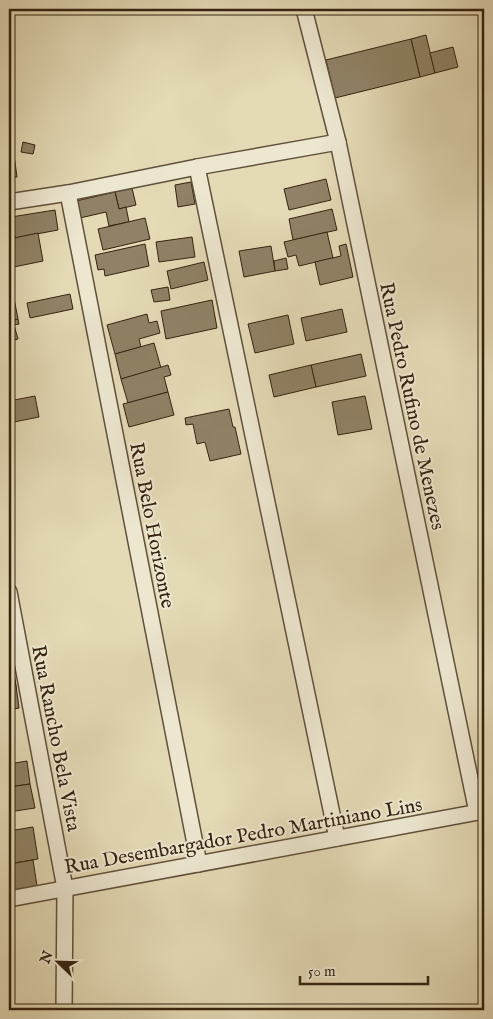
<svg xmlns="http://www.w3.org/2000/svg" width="493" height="1019" viewBox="0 0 493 1019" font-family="'IM FELL English',serif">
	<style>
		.building { fill: #908266; stroke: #352210 }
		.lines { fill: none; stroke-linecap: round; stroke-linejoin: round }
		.minor-casing { stroke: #61503a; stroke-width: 18 }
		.minor { stroke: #ede7d0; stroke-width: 15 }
		.labels { text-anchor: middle; stroke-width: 4; stroke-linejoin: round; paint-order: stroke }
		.street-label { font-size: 20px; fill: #352210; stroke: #ede7d0 }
	</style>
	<rect width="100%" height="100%" fill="#e4dab6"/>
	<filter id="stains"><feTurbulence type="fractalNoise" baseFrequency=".004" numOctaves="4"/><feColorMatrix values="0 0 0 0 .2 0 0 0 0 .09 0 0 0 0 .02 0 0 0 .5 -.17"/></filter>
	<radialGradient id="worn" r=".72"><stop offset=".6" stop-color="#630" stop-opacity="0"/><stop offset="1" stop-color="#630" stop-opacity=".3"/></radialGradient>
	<!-- building -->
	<g class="building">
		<polygon points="426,35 435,73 420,77 411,39"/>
		<polygon points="411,39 420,77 335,98 326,60"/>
		<polygon points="453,47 458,67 435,73 430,53"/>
		<polygon points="23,142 35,145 33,154 21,152"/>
		<polygon points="9,148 13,148 17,177 9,178"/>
		<polygon points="326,179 331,200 289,210 284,189"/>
		<polygon points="191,182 195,204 178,207 175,185"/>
		<polygon points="132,188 136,205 119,209 115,192"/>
		<polygon points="115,192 119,209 126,207 129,222 109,226 106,212 80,218 76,201"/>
		<polygon points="332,209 337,230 293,240 289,219"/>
		<polygon points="55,210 58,230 15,238 11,217"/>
		<polygon points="11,217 15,238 9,239 9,218"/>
		<polygon points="145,218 150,239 103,250 98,229"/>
		<polygon points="327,232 333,258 299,266 296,255 288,257 284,242"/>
		<polygon points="38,233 43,261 9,268 9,239"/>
		<polygon points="192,237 195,257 159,262 156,242"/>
		<polygon points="145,244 149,266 105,276 104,269 98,270 95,255"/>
		<polygon points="346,244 353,277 320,285 315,262 341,256 339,246"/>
		<polygon points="271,246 275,271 244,277 239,251"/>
		<polygon points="286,258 288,269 275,271 274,261"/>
		<polygon points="204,262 208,280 171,289 167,271"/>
		<polygon points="168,287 170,300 154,302 151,290"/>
		<polygon points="13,293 18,319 9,322 9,294"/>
		<polygon points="70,294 73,309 30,318 27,303"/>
		<polygon points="212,300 217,328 166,339 161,311"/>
		<polygon points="342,309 347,332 306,341 301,318"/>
		<polygon points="147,314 149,323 157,321 160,333 139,339 141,347 115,354 107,325"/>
		<polygon points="288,315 294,344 255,353 248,324"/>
		<polygon points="18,319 19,324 14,325 18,339 9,341 9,322"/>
		<polygon points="154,343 161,368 121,379 115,354"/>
		<polygon points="361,354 366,376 316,387 311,365"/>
		<polygon points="168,365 171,375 164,377 168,392 128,403 121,379"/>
		<polygon points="311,365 316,387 274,397 269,375"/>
		<polygon points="168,392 174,415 129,427 123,404"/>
		<polygon points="35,396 39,417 9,423 9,401"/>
		<polygon points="365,396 372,429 338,435 332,402"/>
		<polygon points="229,409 233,427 235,427 241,454 210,461 205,442 197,444 193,424 186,425 185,418"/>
		<polygon points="9,661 12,661 16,685 9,686"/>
		<polygon points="16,685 19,708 9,710 9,686"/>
		<polygon points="27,761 30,784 9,787 9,764"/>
		<polygon points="30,784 35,808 9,812 9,787"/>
		<polygon points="33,827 38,859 9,864 9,831"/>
		<polygon points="33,860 37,886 9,891 9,864"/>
	</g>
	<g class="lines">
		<!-- minor casing -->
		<g class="minor-casing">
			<g id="minor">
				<polyline points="304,9 338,142 477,812"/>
				<polyline points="197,167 337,838"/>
				<polyline points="68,193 199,864"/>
				<polyline points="9,202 68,193 197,167 338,142"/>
				<polyline points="9,592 65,888 64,1010"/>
				<polyline points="9,899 484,811"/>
			</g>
		</g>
		<!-- minor -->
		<use href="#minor" class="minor"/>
	</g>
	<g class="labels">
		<!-- street labels -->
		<g class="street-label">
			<text transform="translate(413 406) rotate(78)" y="7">Rua Pedro Rufino de Menezes</text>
			<text transform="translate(153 525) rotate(79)" y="7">Rua Belo Horizonte</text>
			<text transform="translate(57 738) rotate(79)" y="7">Rua Rancho Bela Vista</text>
			<text transform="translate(243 835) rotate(-10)" y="7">Rua Desembargador Pedro Martiniano Lins</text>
		</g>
	</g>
	<!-- margin -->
	<rect width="493" height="1019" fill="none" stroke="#e4dab6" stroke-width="30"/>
	<rect x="10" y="10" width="473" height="999" fill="none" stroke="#352210" stroke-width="2.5"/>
	<rect x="15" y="15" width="463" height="989" fill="none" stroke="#352210"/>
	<!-- north arrow -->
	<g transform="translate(58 962) rotate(293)" stroke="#ede7d0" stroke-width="4" paint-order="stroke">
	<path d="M0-4L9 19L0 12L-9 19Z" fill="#352210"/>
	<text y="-8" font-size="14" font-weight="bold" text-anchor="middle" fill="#352210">N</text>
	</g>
	<!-- scale -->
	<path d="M300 976v8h128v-8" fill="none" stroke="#352210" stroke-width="2.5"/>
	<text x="308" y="976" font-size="15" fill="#352210" stroke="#ede7d0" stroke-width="4" paint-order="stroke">50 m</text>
	<rect width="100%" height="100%" filter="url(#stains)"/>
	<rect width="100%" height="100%" fill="url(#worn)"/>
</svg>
